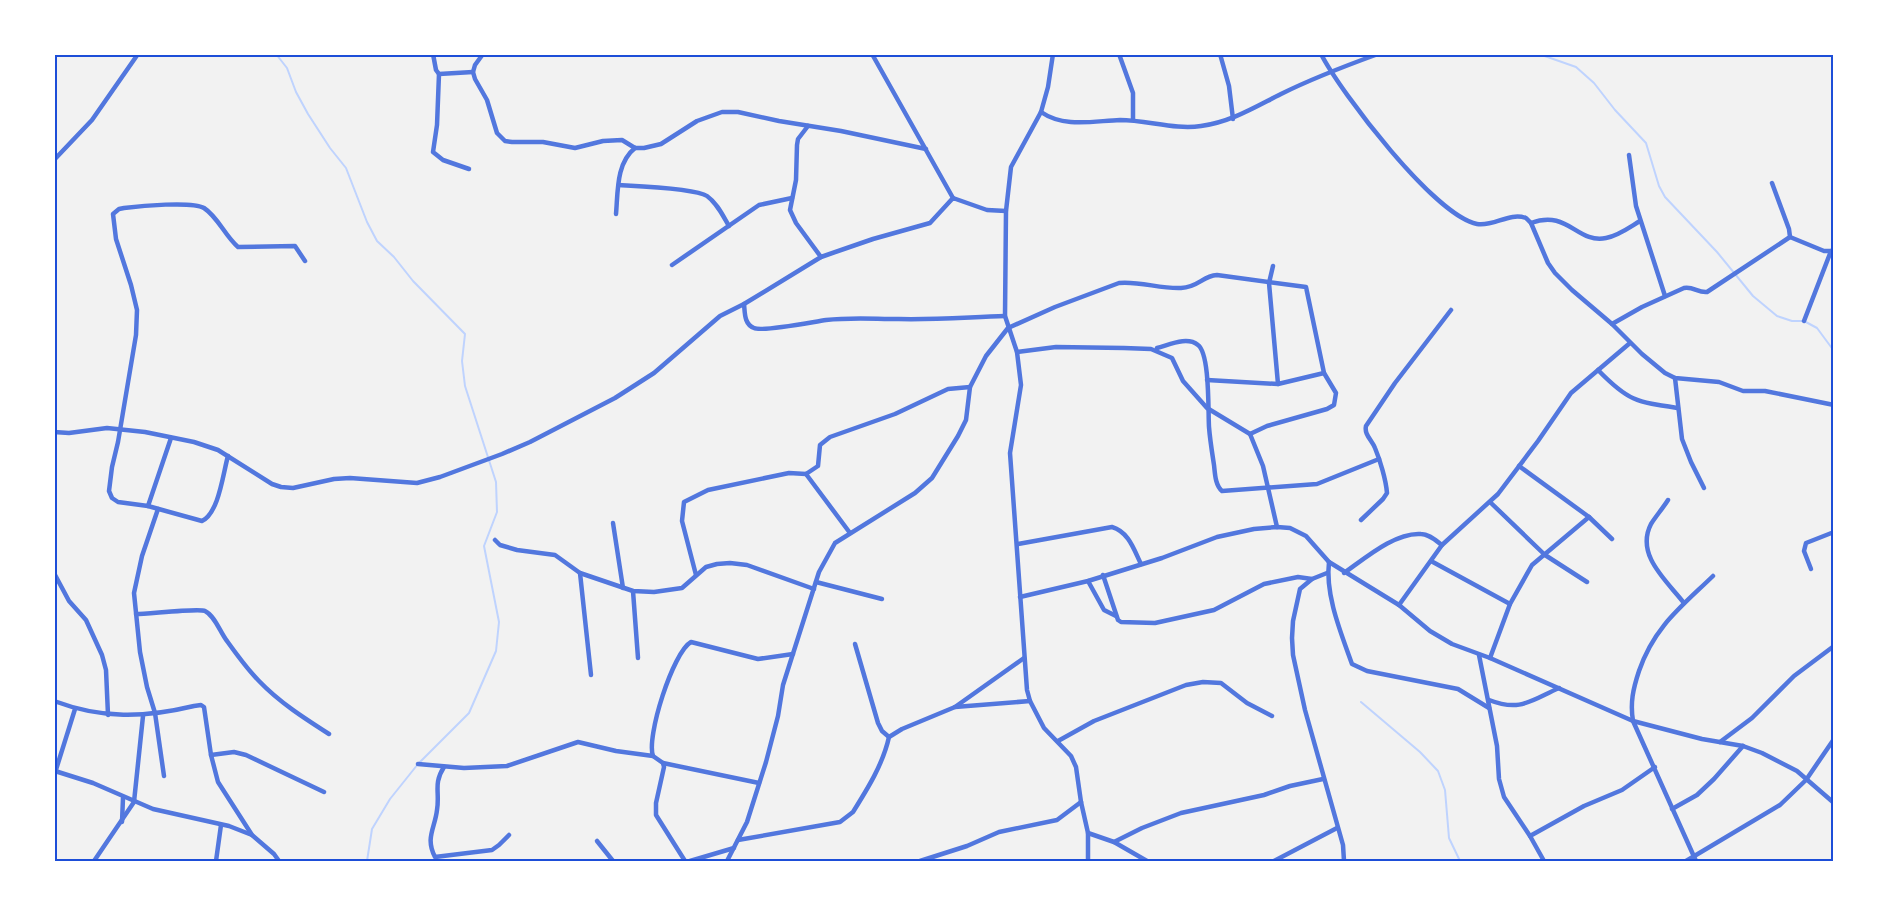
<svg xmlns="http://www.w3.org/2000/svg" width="1888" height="915" viewBox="0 0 1888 915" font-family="Rubik,sans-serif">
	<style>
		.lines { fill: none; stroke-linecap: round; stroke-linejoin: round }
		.stream { stroke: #bfd3fe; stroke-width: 2 }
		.minor { stroke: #5277de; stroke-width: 4.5 }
		.neatline { fill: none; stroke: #1d4ed8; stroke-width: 2 }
	</style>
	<rect width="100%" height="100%" fill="#f2f2f2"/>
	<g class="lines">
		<!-- stream -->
		<g class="stream">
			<polyline points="276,54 287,68 296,92 308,114 330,148 346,168 367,222 377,241 394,257 413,281 465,334 462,361 465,386 496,482 497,512 484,546 499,622 496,651 469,713 418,764 390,799 372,829 367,861"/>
			<polyline points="1539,54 1576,67 1594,83 1615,110 1646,143 1659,186 1665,197 1717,252 1753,296 1777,316 1792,321 1804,321 1817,328 1834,351"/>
			<polyline points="1361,702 1420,752 1438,771 1445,790 1449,838 1460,861"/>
		</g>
		<!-- minor -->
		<g class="minor">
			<polyline points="433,54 436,70 439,74 473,72"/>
			<polyline points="483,54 475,65 473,72 475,79 487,100 497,133 505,141 512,142 543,142 575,148 603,141 622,140 635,148 644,148 661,144 697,121 722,112 738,112 779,121 841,131 926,149"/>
			<polyline points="872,54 953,198"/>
			<polyline points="1053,54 1048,87 1041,112 1011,167 1006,211 1005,316 1017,352 1021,385 1010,453 1027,690 1030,701 1044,728 1071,756 1076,767 1081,802 1088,833 1088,861"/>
			<polyline points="1119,54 1133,93 1133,120"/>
			<polyline points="1220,54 1229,86 1233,119"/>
			<path d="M1321,54C1341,93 1435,216 1477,224C1494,227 1509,212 1526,218L1531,223L1548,263L1555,273L1572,290L1612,324L1642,354L1665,373L1675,378L1719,382L1743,391H1765L1834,405"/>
			<polyline points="439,74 437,125 433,152 443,160 469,169"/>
			<path d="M1041,112C1064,128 1093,121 1120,120C1147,120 1175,130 1201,126C1231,122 1255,107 1281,94C1313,78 1345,66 1378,54"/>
			<polyline points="808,126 798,139 797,145 796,180 790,210 796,223 821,257"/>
			<polyline points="1629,155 1636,206 1665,296"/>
			<polyline points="54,160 92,120 138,54"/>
			<path d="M619,185C636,186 695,188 707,196C717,203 723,216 729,226"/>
			<path d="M616,214C618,192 616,163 635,148"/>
			<path d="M1531,223C1568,209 1577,244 1606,238C1618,236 1630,227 1640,221"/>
			<polyline points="1790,237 1824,251 1831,251"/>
			<polyline points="672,265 759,205 792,198"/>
			<polyline points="1273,266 1269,283 1278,384"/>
			<path d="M744,304C745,313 744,324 754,328C763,332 812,322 826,320C851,317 874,319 899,319C934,320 970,317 1005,316"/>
			<polyline points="1804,321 1831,251"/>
			<path d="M1612,324L1642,307L1684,288C1693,286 1698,293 1707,292L1790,237L1789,229L1772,183"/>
			<path d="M1157,348C1169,345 1187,336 1198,345C1210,354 1208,411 1209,427C1210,440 1212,452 1214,465C1215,473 1215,485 1222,491L1317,484L1379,459"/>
			<polyline points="1017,352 1056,347 1124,348 1151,349 1172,358 1183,381 1207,408 1250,434 1263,466 1277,527"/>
			<path d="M1598,370C1628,401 1636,402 1678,408"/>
			<polyline points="1675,378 1682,439 1691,462 1704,488"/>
			<polyline points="1207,380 1278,384 1324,373"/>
			<polyline points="54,432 69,433 107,428 145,432 194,442 218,450 272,484 281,487 293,488 334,479 350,478 417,483 440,477 502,454 530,442 615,398 654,373 720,316 744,304 821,257 873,239 930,223 953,198 987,210 1006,211"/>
			<path d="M228,456C223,473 219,513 202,521L148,506L118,502L112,498L109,491L112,467L118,442L136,335L137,310L131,285L116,239L113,214L119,209L124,208C140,206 192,201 204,208C218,217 225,236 238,247L295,246L305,261"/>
			<polyline points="1519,466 1589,517 1612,539"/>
			<polyline points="806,474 850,533"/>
			<path d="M1668,500C1663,508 1656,516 1651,524C1635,555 1667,581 1684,603"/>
			<polyline points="1490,502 1545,555 1587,582"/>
			<polyline points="148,506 171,438"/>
			<polyline points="158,509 142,556 134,593 140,652 147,687 155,713 164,776"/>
			<path d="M1361,520L1383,499L1387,493C1386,480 1380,460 1375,448C1372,440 1364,435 1366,426L1395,383L1451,310"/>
			<polyline points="613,523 623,588"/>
			<polyline points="495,540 500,545 517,550 555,555 580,573 633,591 654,592 682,588 706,567 717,564 730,563 747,565 814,589"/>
			<path d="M1018,544L1112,527C1129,532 1134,550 1141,564"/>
			<polyline points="1431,561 1510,604"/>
			<path d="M1329,562C1325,595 1341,633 1352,664L1367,671L1458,689L1489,708"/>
			<polyline points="1811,569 1804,551 1806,543 1834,532"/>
			<polyline points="54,573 69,601 86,620 102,655 106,670 108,715"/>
			<polyline points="580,573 591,675"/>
			<polyline points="1327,573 1312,579 1300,589 1293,621 1292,638 1293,655 1305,710 1343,845 1344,861"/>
			<path d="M1344,573C1364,559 1395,532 1421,534C1429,534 1435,540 1442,545"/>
			<polyline points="696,575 682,521 684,502 708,490 789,473 806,474 818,466 820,445 830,437 895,414 948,389 970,387"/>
			<polyline points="1103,575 1118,620 1121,622 1155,623 1214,610 1264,584 1298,577 1312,579"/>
			<polyline points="1088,581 1104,610 1116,616"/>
			<polyline points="816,582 882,599"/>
			<polyline points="633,591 638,658"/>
			<polyline points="1020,597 1088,581 1162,558 1217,537 1254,529 1277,527 1290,528 1306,536 1329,562 1399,605 1430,631 1452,644 1490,658 1633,721 1702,739 1743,746 1762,753 1797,771 1834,803"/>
			<polyline points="1399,605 1442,545 1498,494 1538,441 1571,393 1630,343"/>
			<path d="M136,614C148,614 199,608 205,611C215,616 220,632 227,641C237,655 247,669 259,681C279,702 304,718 329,734"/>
			<polyline points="855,644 878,723 882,731 889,737"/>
			<polyline points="1479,655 1497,746 1499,779 1504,797 1530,836 1544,861"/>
			<polyline points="1490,658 1510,604 1532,565 1589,517"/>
			<path d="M1489,700C1520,712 1530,701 1559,688"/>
			<path d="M54,701C102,719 144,718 194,706L201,705L204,707L211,755L218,782L252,835L274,854L279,861"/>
			<polyline points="955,707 1030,701"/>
			<polyline points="1058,741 1094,721 1186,685 1203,682 1221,683 1247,703 1272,716"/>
			<polyline points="1720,742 1752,718 1794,676 1834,646"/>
			<polyline points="211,755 234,752 246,755 324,792"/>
			<polyline points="663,763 759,783"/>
			<polyline points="418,764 464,768 507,766 578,742 616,751 653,756"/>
			<path d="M444,767C433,784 440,792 437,810C435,828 425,838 435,857L492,850L499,845L509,835"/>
			<polyline points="55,771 93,783 153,809 229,826 252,835"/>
			<polyline points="54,776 75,709"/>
			<polyline points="1672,809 1697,795 1714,779 1743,746"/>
			<polyline points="122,822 123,798"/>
			<polyline points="1088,833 1114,842 1147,861"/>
			<polyline points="1530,836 1584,806 1622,790 1655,767"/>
			<path d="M738,840L840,822L853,812C868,788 883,764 889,737L902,729L955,707L1024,658"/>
			<polyline points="597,841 613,861"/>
			<polyline points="1114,842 1142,828 1181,813 1264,795 1290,786 1323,779"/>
			<polyline points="94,861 134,802 143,716"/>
			<polyline points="216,861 221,825"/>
			<path d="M685,861L656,815V803L664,767L663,763L653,756C646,737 673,652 691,642L758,659L793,654"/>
			<polyline points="690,861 734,848"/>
			<path d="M727,861L747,822L766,762L778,716L783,685L819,572L835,543L915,493L932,478L958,436L966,420L970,387L986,356L1008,328L1055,307L1119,283C1140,281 1160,289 1181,288C1199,287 1202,276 1217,275L1306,287L1324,373L1336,393L1334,405L1327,409L1267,426L1250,434"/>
			<polyline points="920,861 967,846 999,832 1057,820 1081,802"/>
			<polyline points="1274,861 1337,828"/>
			<polyline points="1686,861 1780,805 1806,780 1834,739"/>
			<path d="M1696,861L1633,721C1630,703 1633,689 1639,671C1654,627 1681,607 1713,576"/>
		</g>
	</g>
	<!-- border -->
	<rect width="1888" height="915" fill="none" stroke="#ffffff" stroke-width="111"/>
	<rect x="56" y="56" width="1776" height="804" class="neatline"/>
</svg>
